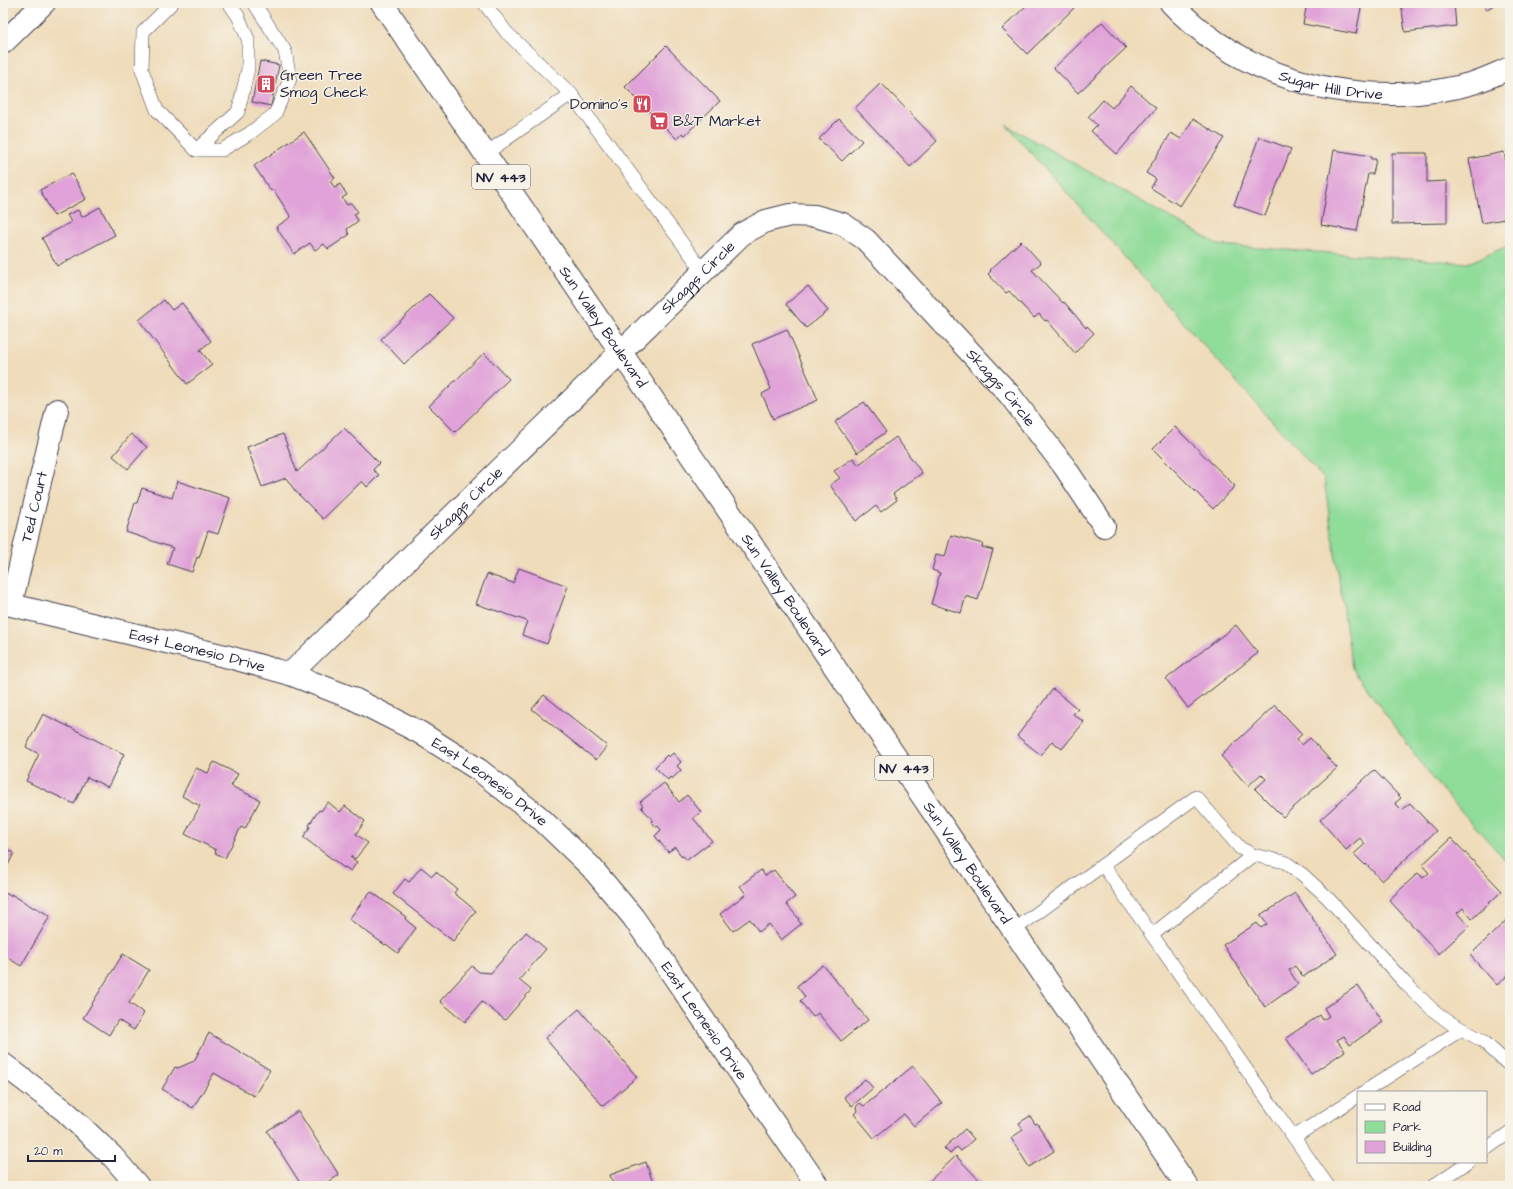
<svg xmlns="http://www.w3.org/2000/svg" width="1513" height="1189" viewBox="0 0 1513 1189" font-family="'Architects Daughter',sans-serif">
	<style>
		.green { fill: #90dc99; stroke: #597f6a }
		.building { fill: #e0a2d8 }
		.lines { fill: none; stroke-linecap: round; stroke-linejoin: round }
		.service-casing { stroke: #413e4e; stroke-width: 14 }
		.minor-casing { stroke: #413e4e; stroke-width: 24 }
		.primary-casing { stroke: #413e4e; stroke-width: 24 }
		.service { stroke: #fff; stroke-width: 13 }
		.minor { stroke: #fff; stroke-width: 22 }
		.primary { stroke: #fff; stroke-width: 22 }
		.labels { text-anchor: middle; stroke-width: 3; stroke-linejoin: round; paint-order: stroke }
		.shield { fill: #f7f3e8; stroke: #62616f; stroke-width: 1 }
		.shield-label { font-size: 14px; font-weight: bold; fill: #22223b }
		.poi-label { font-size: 15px; fill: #22223b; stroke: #f7f3e8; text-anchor: start }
		.street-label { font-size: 15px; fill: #22223b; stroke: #f7f3e8 }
	</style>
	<rect width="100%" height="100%" fill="#f7f3e8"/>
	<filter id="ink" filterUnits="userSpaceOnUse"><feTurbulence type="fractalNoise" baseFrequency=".025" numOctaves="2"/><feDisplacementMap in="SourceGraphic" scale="8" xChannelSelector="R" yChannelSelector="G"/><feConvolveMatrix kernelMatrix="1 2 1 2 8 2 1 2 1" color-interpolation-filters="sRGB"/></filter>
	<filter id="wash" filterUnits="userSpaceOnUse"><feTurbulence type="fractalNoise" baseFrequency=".012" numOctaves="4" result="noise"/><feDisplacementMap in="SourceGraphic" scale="16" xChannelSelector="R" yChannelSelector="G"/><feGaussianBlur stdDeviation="0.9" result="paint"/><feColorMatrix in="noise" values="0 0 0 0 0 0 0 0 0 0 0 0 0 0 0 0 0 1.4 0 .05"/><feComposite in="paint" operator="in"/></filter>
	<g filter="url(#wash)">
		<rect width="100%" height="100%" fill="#efdcba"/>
		<!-- green -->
		<polygon class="green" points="1006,125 1219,245 1468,263 1510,245 1510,865 1434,781 1352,668 1324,479"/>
		<g id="blocks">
			<!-- building -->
			<g class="building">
				<polygon points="1029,3 1069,3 1074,8 1027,54 1002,29"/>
				<polygon points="1307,3 1362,3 1356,34 1303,24"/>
				<polygon points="1401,3 1454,3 1456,26 1405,32"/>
				<polygon points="1482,3 1497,3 1486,10"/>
				<polygon points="1102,22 1126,48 1078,93 1054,68"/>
				<polygon points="666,46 720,101 685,135 682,133 677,139 625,87"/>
				<polygon points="260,61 279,65 271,106 252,102"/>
				<polygon points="881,83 937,141 910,167 855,108"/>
				<polygon points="1131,86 1156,108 1117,154 1091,131 1097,125 1088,117 1103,100 1112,108"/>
				<polygon points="839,119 862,141 842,161 819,139"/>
				<polygon points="1193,119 1224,138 1180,206 1151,188 1156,179 1146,173 1171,133 1181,139"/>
				<polygon points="304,132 335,178 330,181 335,188 340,184 347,195 342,198 347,205 351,203 358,212 354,214 358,221 347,229 349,235 328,249 324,244 315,250 310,243 294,254 276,227 291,217 273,189 271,191 254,166"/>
				<polygon points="1259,137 1291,149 1265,216 1234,205"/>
				<polygon points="1334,150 1371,156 1371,159 1376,159 1373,174 1368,174 1357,231 1321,225"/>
				<polygon points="1504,152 1510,184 1510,218 1482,223 1469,159"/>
				<polygon points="1392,153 1427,153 1427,182 1447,181 1447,223 1392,224"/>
				<polygon points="72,173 86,199 54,216 40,190"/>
				<polygon points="100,207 115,235 57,266 42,238 71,222 67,215 78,210 82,217"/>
				<polygon points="1021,241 1041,263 1032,270 1063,303 1064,302 1086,328 1087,326 1094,333 1075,353 1047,320 1045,321 1039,314 1034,318 1009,291 1006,293 988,274 991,271 990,270"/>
				<polygon points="808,286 828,311 806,328 786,304"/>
				<polygon points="429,294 453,318 404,364 381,339"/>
				<polygon points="164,300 172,310 182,303 211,341 200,350 212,365 187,384 139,320"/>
				<polygon points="787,329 818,400 773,419 762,394 771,389 752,344"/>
				<polygon points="484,353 509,379 455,432 429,406"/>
				<polygon points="864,402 886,432 857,453 835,422"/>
				<polygon points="1175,427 1235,486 1213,509 1153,449"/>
				<polygon points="344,428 379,463 373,470 379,475 367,487 362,481 323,519 296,492 286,478 262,487 247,447 283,434 297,472"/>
				<polygon points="131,434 147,447 128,469 113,456"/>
				<polygon points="896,437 922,473 893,494 897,500 881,512 876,506 856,521 830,485 840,478 834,471 853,458 858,465"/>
				<polygon points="177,481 230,498 218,534 208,531 199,558 197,557 192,572 167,564 173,548 126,532 135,503 137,503 142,488 172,498"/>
				<polygon points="951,535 983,544 982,547 993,550 978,600 966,596 961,613 931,604 940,573 932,570 936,555 945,557"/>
				<polygon points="519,568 568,586 547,644 522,635 527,621 476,604 487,574 513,583"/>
				<polygon points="1236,625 1258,653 1188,708 1166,679"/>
				<polygon points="1053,689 1078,709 1073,714 1084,722 1062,749 1052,741 1041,755 1017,736"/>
				<polygon points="544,695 607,746 596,760 532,709"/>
				<polygon points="1275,705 1302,734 1297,739 1302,745 1310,738 1337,768 1283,817 1255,789 1266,779 1261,774 1248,786 1221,756"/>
				<polygon points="43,714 124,754 108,787 87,777 74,804 26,781 39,754 26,747"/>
				<polygon points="673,753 681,762 677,766 681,770 672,779 670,777 668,780 655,767 667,755 669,757"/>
				<polygon points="214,762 238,774 231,786 260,800 245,829 241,827 225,858 215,853 216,850 185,834 200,806 182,796 196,768 208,773"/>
				<polygon points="1374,770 1401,798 1395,803 1402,810 1410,803 1436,831 1382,881 1366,864 1365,865 1354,854 1365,844 1360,838 1346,850 1320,820"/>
				<polygon points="664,783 679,802 687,795 701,812 693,818 712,841 687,860 683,856 682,857 675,847 668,852 655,836 661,830 658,826 656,827 651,821 653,820 641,807 643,806 640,802"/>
				<polygon points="328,802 340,812 345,806 365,821 356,834 368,843 355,859 351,856 350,857 357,862 351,871 345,867 344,868 303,837 310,827 309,825 319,810 321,811"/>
				<polygon points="1451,838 1502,891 1472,919 1463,908 1457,913 1469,926 1439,954 1389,900 1418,873 1423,878 1429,873 1422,865"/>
				<polygon points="3,847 14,853 3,875"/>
				<polygon points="421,867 432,876 436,872 457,889 454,893 476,911 453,941 393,894 405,879 409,882"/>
				<polygon points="761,870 765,876 774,870 795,897 786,904 799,919 798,920 801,924 781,940 769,924 759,932 750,919 733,931 720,914 746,894 740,886"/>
				<polygon points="3,892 11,896 11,894 34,908 35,907 50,916 21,966 3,955"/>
				<polygon points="370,892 373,893 406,917 405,919 416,928 398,953 386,944 385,945 349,919"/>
				<polygon points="1295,893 1337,954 1303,977 1295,966 1289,970 1298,984 1265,1007 1223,945 1257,923 1261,928 1267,924 1260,915 1268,910 1268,911"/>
				<polygon points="1510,917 1510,973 1497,985 1470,955"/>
				<polygon points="526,932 546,949 519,980 531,990 505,1020 482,1002 465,1022 440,1001 472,966 479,972 491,973"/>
				<polygon points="123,954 149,970 129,1003 144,1013 134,1030 118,1020 109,1035 83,1018"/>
				<polygon points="823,965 868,1020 841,1041 818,1013 813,1017 800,1001 805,997 797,986"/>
				<polygon points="1358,985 1383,1022 1350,1045 1344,1036 1337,1040 1345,1051 1311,1074 1286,1038 1320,1015 1323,1020 1329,1016 1324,1008"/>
				<polygon points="579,1009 637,1077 603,1106 545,1038"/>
				<polygon points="209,1033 270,1070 254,1096 214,1073 193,1108 162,1089 175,1067 178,1068 194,1061"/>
				<polygon points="913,1066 942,1103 914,1126 904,1114 874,1138 854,1114 857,1111 856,1107 860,1103 864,1106"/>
				<polygon points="865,1079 873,1088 852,1106 844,1097"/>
				<polygon points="298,1111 339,1175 322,1186 302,1186 267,1131"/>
				<polygon points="1030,1116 1035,1124 1037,1123 1054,1151 1029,1167 1011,1138 1023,1130 1019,1123"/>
				<polygon points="965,1129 974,1139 961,1151 957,1147 950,1154 944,1148"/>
				<polygon points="956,1156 985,1186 924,1186"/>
				<polygon points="646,1162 654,1186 614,1186 610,1175"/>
			</g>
		</g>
	</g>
	<g filter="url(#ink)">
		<use href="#blocks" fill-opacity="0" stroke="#413e4e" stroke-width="1"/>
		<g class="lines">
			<!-- service casing -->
			<g class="service-casing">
				<g id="service">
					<polyline points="172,3 143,32 142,70 157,110 196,150"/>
					<polyline points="229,3 238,16 248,39 248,69 238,112 196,150 222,150 250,133 275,114 290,79 285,51 254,3"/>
					<polyline points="484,3 507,33 571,94"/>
					<polyline points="485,154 571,94 703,271"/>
					<polyline points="1103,865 1328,1186"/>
					<polyline points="1014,930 1196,797 1240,848 1253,855 1285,862 1303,875 1327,897 1405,983 1433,1010 1449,1022 1483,1041 1510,1066"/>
					<polyline points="1152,935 1253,855"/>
					<polyline points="1364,1092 1462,1029"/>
					<polyline points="1294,1137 1358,1096"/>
					<polyline points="1486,1149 1510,1132"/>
					<polyline points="1433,1186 1468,1162"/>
				</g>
			</g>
			<!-- minor casing -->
			<g class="minor-casing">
				<g id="minor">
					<path id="s1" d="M1171,3C1231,67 1315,96 1401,94C1425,93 1450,90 1473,83C1486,79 1498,73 1510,68"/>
					<polyline points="3,43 44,3"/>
					<path id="s2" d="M3,603L229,657L290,674L352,698L419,732L479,770L539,817L591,867L633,917L818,1186"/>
					<path id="s3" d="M11,604L57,410"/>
					<path id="s4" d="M290,674L742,234L766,221L790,215L815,216L843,224L866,240L1009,394L1064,466L1104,526"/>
					<polyline points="3,1064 65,1111 113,1157 138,1186"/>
				</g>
			</g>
			<!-- primary casing -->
			<g class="primary-casing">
				<g id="primary">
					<path id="s5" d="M382,3L620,351L1187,1186"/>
				</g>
			</g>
			<!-- service -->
			<use href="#service" class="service"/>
			<!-- minor -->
			<use href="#minor" class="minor"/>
			<!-- primary -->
			<use href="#primary" class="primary"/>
		</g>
	</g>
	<!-- icons -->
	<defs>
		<g id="building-square" transform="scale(1)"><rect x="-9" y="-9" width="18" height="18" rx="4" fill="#d1495b" stroke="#f7f3e8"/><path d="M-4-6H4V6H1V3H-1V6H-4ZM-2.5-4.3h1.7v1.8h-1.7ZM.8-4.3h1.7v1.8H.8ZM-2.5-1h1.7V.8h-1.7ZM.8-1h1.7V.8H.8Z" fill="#fff"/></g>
		<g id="restaurant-square" transform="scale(1)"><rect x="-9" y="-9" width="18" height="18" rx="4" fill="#d1495b" stroke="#f7f3e8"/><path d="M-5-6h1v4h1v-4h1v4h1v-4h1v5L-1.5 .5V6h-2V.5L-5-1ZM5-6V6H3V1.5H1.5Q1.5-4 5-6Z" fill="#fff"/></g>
		<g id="supermarket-square" transform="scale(1)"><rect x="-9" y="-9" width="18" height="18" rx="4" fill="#d1495b" stroke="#f7f3e8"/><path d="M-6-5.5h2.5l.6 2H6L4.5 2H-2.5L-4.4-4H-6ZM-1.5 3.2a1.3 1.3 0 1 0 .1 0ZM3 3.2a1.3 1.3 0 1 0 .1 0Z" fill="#fff"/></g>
	</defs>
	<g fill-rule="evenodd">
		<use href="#building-square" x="266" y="84"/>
		<use href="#restaurant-square" x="642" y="104"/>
		<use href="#supermarket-square" x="659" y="121"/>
	</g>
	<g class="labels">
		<!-- shield labels -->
		<g class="shield">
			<rect x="472" y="165" width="58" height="24" rx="3"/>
			<rect x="875" y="756" width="58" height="24" rx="3"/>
		</g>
		<g class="shield-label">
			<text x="501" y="182">NV 443</text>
			<text x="904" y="773">NV 443</text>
		</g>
		<!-- poi labels -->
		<g class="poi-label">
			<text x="280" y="80">Green Tree<tspan x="280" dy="17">Smog Check</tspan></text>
			<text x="628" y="109" text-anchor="end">Domino's</text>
			<text x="673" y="126">B&amp;T Market</text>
		</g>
		<!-- street labels -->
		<g class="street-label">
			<text dy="5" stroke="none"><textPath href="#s1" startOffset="184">Sugar Hill Drive</textPath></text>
			<text dy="5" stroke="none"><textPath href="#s4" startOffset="569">Skaggs Circle</textPath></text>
			<text dy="5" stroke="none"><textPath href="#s5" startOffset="392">Sun Valley Boulevard</textPath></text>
			<text dy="5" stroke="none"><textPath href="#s4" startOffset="965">Skaggs Circle</textPath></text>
			<text dy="5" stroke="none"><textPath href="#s4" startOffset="245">Skaggs Circle</textPath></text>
			<text dy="5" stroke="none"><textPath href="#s3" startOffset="100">Ted Court</textPath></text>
			<text dy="5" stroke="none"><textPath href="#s5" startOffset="716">Sun Valley Boulevard</textPath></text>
			<text dy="5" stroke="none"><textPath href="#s2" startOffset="200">East Leonesio Drive</textPath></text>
			<text dy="5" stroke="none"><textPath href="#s2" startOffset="524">East Leonesio Drive</textPath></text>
			<text dy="5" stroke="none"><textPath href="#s5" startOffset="1040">Sun Valley Boulevard</textPath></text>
			<text dy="5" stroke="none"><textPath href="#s2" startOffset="848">East Leonesio Drive</textPath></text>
		</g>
	</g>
	<!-- margin -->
	<rect width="1513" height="1189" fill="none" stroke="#f7f3e8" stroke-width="16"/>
	<!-- legend -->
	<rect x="1357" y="1091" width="130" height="72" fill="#f7f3e8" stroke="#a29fa3"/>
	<rect x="1365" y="1104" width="20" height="6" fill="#ffffff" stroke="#a29fa3"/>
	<text x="1393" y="1111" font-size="12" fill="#22223b">Road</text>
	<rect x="1365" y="1121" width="20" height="12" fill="#90dc99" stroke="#a29fa3"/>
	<text x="1393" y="1131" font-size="12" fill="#22223b">Park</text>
	<rect x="1365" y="1141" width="20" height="12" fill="#e0a2d8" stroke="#a29fa3"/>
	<text x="1393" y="1151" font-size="12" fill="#22223b">Building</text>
	<!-- scale -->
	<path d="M28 1155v6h87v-6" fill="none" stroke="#22223b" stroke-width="2"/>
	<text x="34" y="1155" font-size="12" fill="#22223b" stroke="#f7f3e8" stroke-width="3" paint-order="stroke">20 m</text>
</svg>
